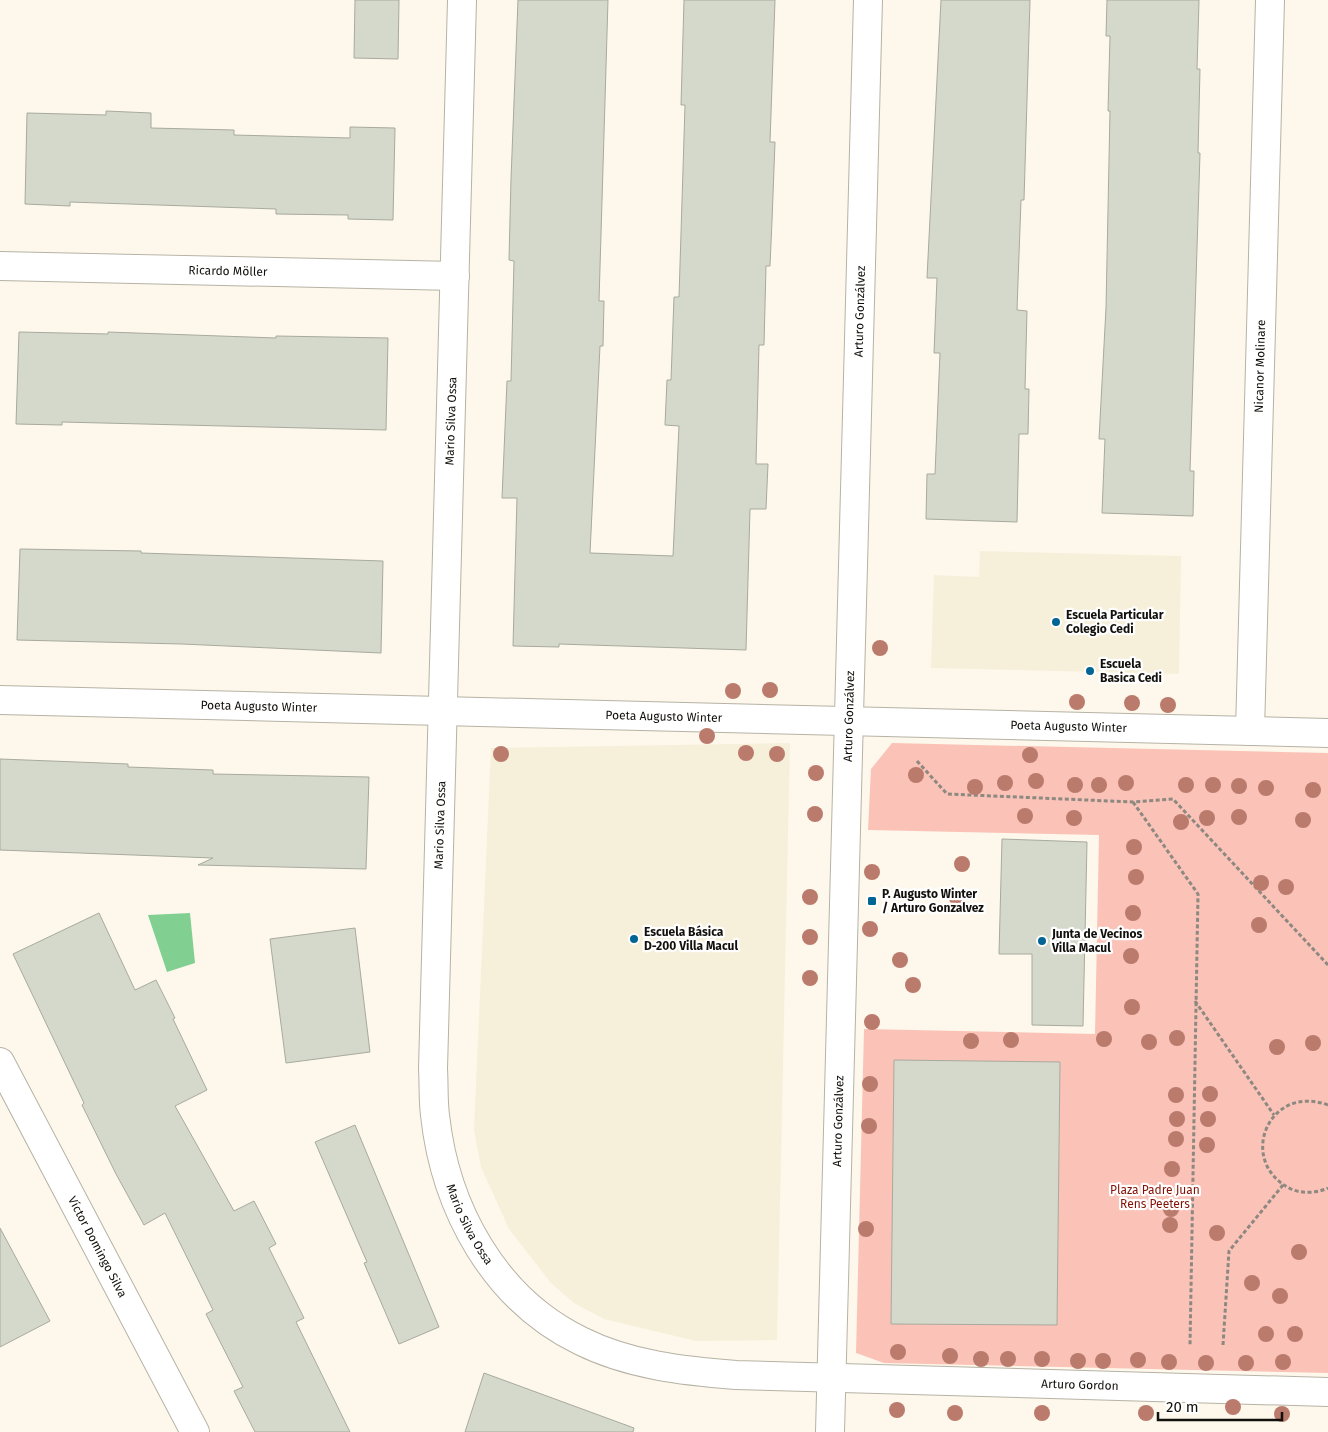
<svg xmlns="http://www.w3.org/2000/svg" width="1328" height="1432" viewBox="0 0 1328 1432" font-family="'Fira Sans',sans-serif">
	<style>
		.built { fill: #f6efda }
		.green { fill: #fbc2b7 }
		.water { fill: #82d091 }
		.building { fill: #d5d9cb; stroke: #a7aa9d }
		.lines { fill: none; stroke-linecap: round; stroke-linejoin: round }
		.minor-casing { stroke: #b6b2a5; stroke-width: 30 }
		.tertiary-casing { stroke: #b6b2a5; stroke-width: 30 }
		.path { stroke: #8d8981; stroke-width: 3; stroke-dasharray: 4 2.5; stroke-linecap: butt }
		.minor { stroke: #fff; stroke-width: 28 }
		.tertiary { stroke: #fff; stroke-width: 28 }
		.tree { fill: #ba7a6c }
		.poi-dot { fill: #006594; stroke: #fff; stroke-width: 2 }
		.labels { text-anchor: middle; stroke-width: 4.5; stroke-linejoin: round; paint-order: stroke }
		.street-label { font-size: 12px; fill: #12100c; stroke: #fff }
		.poi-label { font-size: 12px; font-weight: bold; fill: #12100c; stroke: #fff; text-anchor: start }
		.park-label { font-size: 12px; fill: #831205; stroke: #fff }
	</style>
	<rect width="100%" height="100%" fill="#fdf8eb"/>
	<!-- built -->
	<g class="built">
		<polygon points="980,551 1181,556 1179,674 931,668 934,575 979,577"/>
		<polygon points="790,743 777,1340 696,1341 604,1319 574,1303 551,1283 509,1229 481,1167 474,1130 491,748"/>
	</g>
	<!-- green -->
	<polygon class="green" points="892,743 1328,753 1328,1373 884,1363 856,1353 864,1029 1095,1034 1099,835 868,830 871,769"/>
	<!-- water -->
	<polygon class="water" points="190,913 195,963 167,972 148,915"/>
	<!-- building -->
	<g class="building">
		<polygon points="355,0 399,0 398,59 354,58"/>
		<polygon points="518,0 608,0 599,301 604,301 603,346 600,346 590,553 673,556 679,426 665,425 667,380 671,380 674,297 679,297 685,105 681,105 684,0 775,0 770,142 775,142 772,221 770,266 766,266 764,345 759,345 756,464 768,464 766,509 750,509 746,650 559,644 559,647 513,646 517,498 502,498 507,381 511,381 514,261 509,260 511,179"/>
		<polygon points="941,0 1030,0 1024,200 1021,200 1017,310 1027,311 1025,389 1029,389 1028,434 1019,434 1017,522 926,519 927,474 935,474 940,353 934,353 937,278 927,278"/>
		<polygon points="1107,0 1199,0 1197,69 1200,69 1198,153 1200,153 1190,471 1194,471 1193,516 1102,513 1105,439 1099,439 1106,308 1110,111 1108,111 1110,36 1106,36"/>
		<polygon points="106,111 151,113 151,128 234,130 234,135 350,138 350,127 395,128 393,220 348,219 348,215 276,214 276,209 70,202 70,206 25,204 27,113 106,115"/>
		<polygon points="19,332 108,334 108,332 276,338 276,336 388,338 386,430 62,422 62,425 16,424"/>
		<polygon points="20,549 141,551 141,553 383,561 381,653 182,644 17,640"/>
		<polygon points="0,759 128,764 128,767 213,770 213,774 369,777 366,869 198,865 213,858 0,850"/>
		<polygon points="1002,839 1087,842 1083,1026 1032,1025 1032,954 999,954"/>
		<polygon points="99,913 135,990 156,980 175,1018 173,1019 207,1090 175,1106 234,1211 254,1201 276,1244 269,1248 304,1318 296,1322 350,1432 255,1432 234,1391 243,1387 206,1314 213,1310 165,1213 144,1225 116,1174 82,1105 84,1103 13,954"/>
		<polygon points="355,928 370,1052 286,1063 270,939"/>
		<polygon points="894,1060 1060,1062 1057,1325 891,1324"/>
		<polygon points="355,1125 439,1327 399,1344 364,1263 367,1262 315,1142"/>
		<polygon points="0,1228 50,1321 0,1347"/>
		<polygon points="484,1373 634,1428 633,1432 465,1432"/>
	</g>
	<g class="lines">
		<!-- minor casing -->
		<g class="minor-casing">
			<g id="minor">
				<path id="s1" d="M462,0L433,1069C434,1084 433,1100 435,1115C445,1208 494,1299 581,1341C629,1365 684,1371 736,1375L1328,1392"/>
				<path id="s2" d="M0,266L455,276"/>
				<path id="s3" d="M0,700L1328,733"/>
				<path id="s4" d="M1250,731L1270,0"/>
				<path id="s5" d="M0,1062L195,1432"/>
			</g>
		</g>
		<!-- tertiary casing -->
		<g class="tertiary-casing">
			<g id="tertiary">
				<path id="s6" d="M830,1432L868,0"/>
			</g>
		</g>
		<!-- path -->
		<g class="path">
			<polyline points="917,761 947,794 1133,802 1173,799 1328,965"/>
			<polyline points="1133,802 1198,894 1190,1345"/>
			<polyline points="1195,1001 1274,1115"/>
			<path d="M1328,1105C1268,1083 1236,1162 1291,1189C1302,1194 1317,1193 1328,1188"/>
			<polyline points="1223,1345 1229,1251 1283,1185"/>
		</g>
		<!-- minor -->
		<use href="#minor" class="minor"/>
		<!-- tertiary -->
		<use href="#tertiary" class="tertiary"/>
	</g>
	<!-- trees -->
	<g class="tree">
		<circle cx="880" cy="648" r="8"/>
		<circle cx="770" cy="690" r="8"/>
		<circle cx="733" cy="691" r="8"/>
		<circle cx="1077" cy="702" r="8"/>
		<circle cx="1132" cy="703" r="8"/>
		<circle cx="1168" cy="705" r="8"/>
		<circle cx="707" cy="736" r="8"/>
		<circle cx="746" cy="753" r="8"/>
		<circle cx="501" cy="754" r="8"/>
		<circle cx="777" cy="754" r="8"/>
		<circle cx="1030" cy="755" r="8"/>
		<circle cx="816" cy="773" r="8"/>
		<circle cx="916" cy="775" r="8"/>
		<circle cx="1036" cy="781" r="8"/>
		<circle cx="1005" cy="783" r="8"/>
		<circle cx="1126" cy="783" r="8"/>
		<circle cx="1075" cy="785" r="8"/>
		<circle cx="1099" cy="785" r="8"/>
		<circle cx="1186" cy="785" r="8"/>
		<circle cx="1213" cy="785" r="8"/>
		<circle cx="1239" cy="786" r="8"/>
		<circle cx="975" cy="787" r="8"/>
		<circle cx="1266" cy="788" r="8"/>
		<circle cx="1313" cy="790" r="8"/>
		<circle cx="815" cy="814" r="8"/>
		<circle cx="1025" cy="816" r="8"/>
		<circle cx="1239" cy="817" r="8"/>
		<circle cx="1074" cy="818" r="8"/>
		<circle cx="1207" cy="818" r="8"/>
		<circle cx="1303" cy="820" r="8"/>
		<circle cx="1181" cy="822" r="8"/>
		<circle cx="1134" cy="847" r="8"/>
		<circle cx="962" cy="864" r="8"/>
		<circle cx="872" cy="872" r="8"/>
		<circle cx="1136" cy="877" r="8"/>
		<circle cx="1261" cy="883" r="8"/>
		<circle cx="1286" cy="887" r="8"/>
		<circle cx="810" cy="897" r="8"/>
		<circle cx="957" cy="898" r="8"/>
		<circle cx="1133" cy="913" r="8"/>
		<circle cx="1259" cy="925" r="8"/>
		<circle cx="870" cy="929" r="8"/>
		<circle cx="810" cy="937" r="8"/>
		<circle cx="1131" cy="956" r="8"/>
		<circle cx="900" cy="960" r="8"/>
		<circle cx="810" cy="978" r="8"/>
		<circle cx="913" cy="985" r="8"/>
		<circle cx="1132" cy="1007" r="8"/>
		<circle cx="872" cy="1022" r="8"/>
		<circle cx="1177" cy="1038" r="8"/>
		<circle cx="1104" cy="1039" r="8"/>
		<circle cx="1011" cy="1040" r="8"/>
		<circle cx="971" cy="1041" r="8"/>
		<circle cx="1149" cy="1042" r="8"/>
		<circle cx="1313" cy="1043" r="8"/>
		<circle cx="1277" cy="1047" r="8"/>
		<circle cx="870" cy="1084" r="8"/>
		<circle cx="1210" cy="1094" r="8"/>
		<circle cx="1176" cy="1095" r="8"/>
		<circle cx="1177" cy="1119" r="8"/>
		<circle cx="1208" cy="1119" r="8"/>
		<circle cx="869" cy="1126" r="8"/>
		<circle cx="1176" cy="1139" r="8"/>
		<circle cx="1207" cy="1145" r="8"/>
		<circle cx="1172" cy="1169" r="8"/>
		<circle cx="1171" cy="1209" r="8"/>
		<circle cx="1170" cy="1225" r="8"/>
		<circle cx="866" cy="1229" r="8"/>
		<circle cx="1217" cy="1233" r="8"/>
		<circle cx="1299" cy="1252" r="8"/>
		<circle cx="1252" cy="1283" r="8"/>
		<circle cx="1280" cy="1296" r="8"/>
		<circle cx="1266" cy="1334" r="8"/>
		<circle cx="1295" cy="1334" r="8"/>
		<circle cx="898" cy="1352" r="8"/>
		<circle cx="950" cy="1356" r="8"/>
		<circle cx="981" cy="1359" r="8"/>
		<circle cx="1008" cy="1359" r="8"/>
		<circle cx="1042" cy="1359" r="8"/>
		<circle cx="1138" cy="1360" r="8"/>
		<circle cx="1078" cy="1361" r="8"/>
		<circle cx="1103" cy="1361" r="8"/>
		<circle cx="1169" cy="1362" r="8"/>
		<circle cx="1283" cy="1362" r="8"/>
		<circle cx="1206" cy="1363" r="8"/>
		<circle cx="1246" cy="1363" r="8"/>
		<circle cx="1233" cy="1407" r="8"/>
		<circle cx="897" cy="1410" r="8"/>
		<circle cx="955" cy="1413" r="8"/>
		<circle cx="1042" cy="1413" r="8"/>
		<circle cx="1146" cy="1413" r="8"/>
		<circle cx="1282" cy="1414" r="8"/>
	</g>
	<!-- markers -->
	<g class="poi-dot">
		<circle cx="1056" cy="622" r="5"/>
		<circle cx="1090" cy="671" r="5"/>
		<rect x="867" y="896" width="10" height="10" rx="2.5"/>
		<circle cx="634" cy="939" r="5"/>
		<circle cx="1042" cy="941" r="5"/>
	</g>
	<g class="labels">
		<!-- street labels -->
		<g class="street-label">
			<text dy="4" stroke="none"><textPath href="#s2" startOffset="228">Ricardo Möller</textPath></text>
			<text dy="4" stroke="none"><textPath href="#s6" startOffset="1121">Arturo Gonzálvez</textPath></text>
			<text dy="4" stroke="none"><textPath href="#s4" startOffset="365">Nicanor Molinare</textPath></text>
			<text transform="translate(451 421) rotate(-88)" y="4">Mario Silva Ossa</text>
			<text dy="4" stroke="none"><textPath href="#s3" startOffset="259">Poeta Augusto Winter</textPath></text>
			<text dy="4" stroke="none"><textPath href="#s3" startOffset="664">Poeta Augusto Winter</textPath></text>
			<text dy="4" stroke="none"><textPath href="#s6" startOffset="716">Arturo Gonzálvez</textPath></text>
			<text dy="4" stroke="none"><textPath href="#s3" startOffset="1069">Poeta Augusto Winter</textPath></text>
			<text transform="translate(440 825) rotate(-88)" y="4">Mario Silva Ossa</text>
			<text dy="4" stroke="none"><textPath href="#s6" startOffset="311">Arturo Gonzálvez</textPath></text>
			<text dy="4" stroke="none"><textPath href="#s1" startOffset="1231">Mario Silva Ossa</textPath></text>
			<text dy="4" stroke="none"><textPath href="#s5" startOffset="209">Víctor Domingo Silva</textPath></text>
			<text dy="4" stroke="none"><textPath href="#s1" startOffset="1900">Arturo Gordon</textPath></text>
		</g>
		<!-- poi labels -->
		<g class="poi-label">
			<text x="1066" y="619">Escuela Particular<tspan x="1066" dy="14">Colegio Cedi</tspan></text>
			<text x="1100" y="668">Escuela<tspan x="1100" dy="14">Basica Cedi</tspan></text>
			<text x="882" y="898">P. Augusto Winter<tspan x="882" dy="14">/ Arturo Gonzalvez</tspan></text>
			<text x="644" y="936">Escuela Básica<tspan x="644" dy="14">D-200 Villa Macul</tspan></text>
			<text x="1052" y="938">Junta de Vecinos<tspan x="1052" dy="14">Villa Macul</tspan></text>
		</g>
		<!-- park labels -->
		<g class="park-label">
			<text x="1155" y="1194">Plaza Padre Juan<tspan x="1155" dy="14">Rens Peeters</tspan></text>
		</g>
	</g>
	<!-- scale -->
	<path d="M1158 1412v8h124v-8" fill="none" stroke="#12100c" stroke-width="2.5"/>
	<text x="1166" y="1412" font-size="15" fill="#12100c" stroke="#ffffff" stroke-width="4" paint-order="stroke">20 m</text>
</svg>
